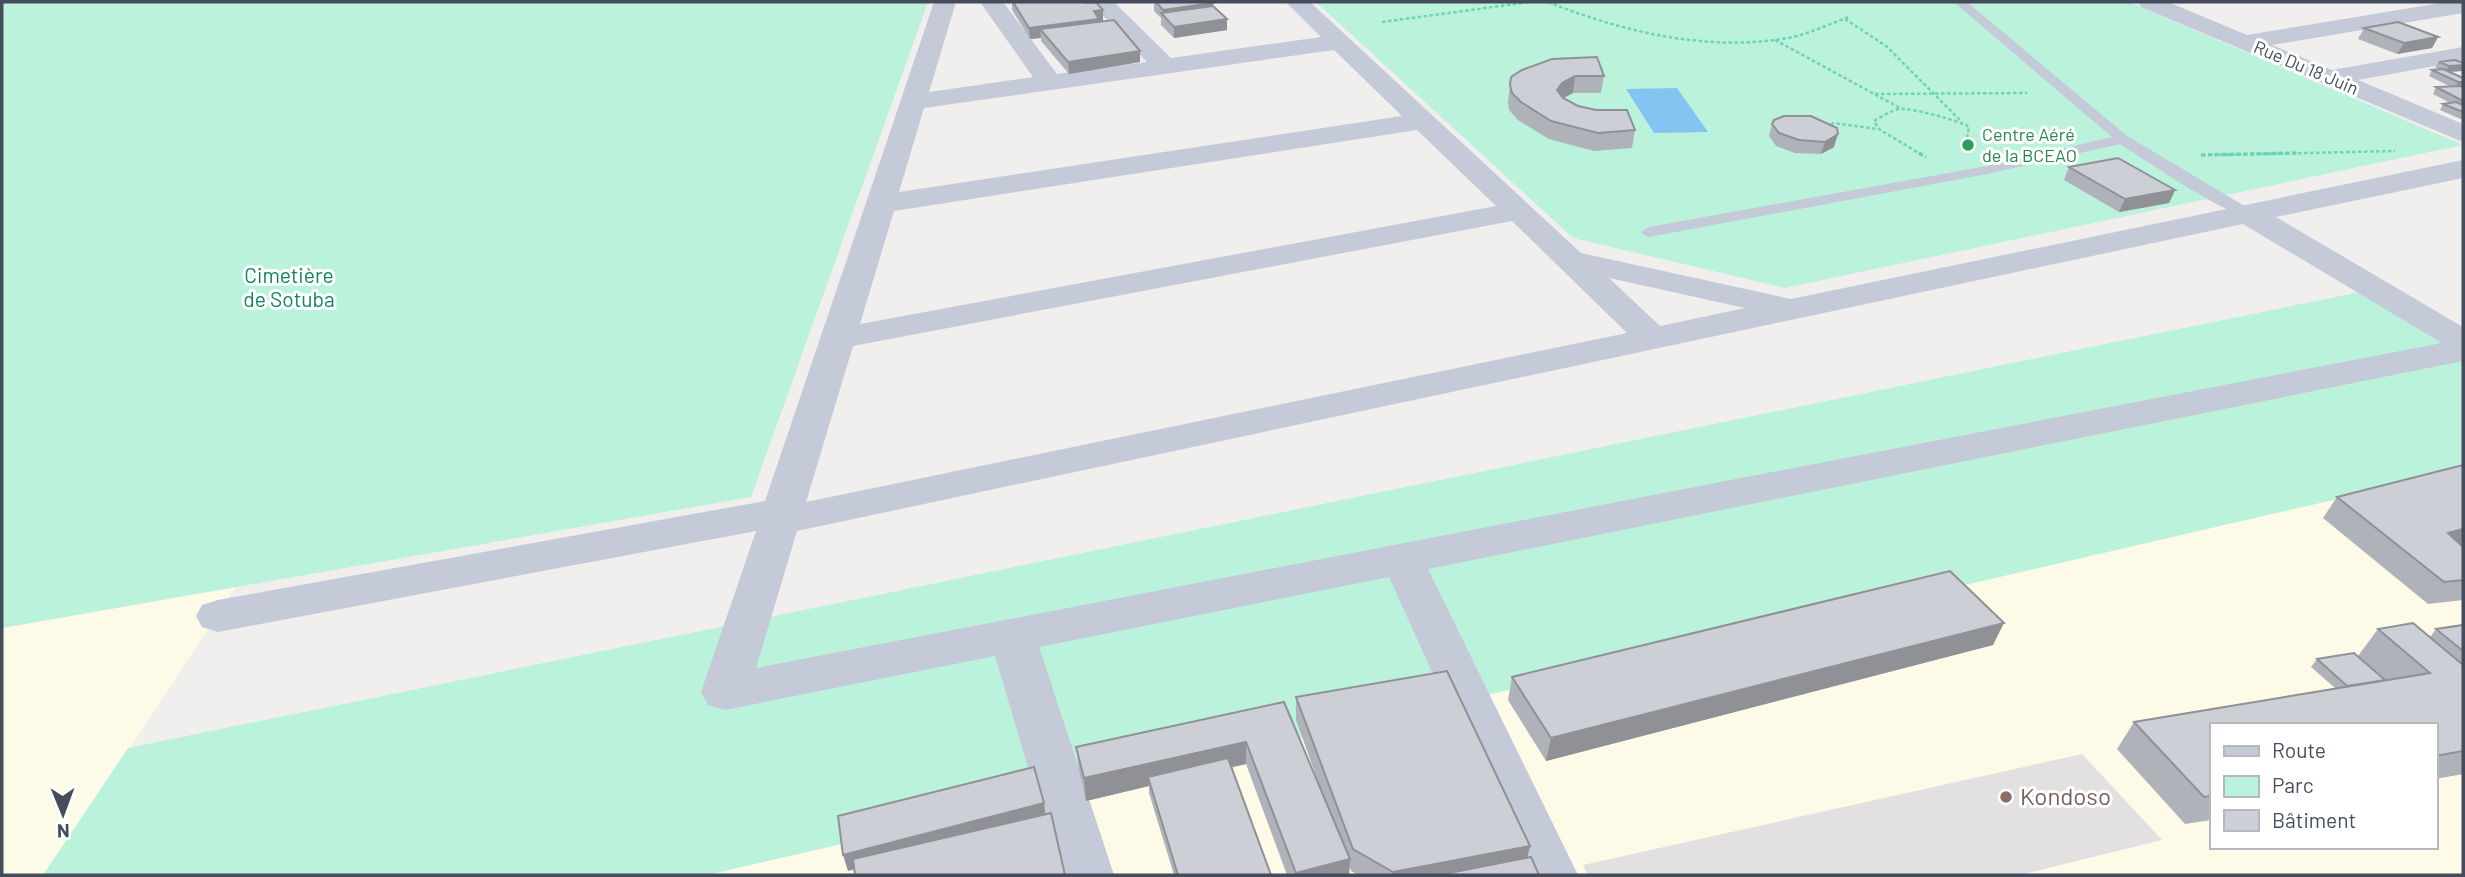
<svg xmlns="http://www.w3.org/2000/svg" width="2465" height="877" viewBox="0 0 2465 877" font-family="Barlow,sans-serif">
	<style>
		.commercial { fill: #fdfbe7; fill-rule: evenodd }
		.education { fill: #e2e0e0 }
		.green { fill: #baf2db }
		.water { fill: #84c4f1 }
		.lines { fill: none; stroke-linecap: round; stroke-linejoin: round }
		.path-far1 { stroke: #70d2b6; stroke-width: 2.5; stroke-dasharray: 3.5 2.5; stroke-linecap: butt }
		.path { stroke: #70d2b6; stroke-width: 3.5; stroke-dasharray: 4.5 2.5; stroke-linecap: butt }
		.service { fill: #c4cad7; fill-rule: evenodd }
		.minor { fill: #c4cad7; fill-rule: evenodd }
		.wall { fill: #b0b2b9 }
		.shaded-wall { fill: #909196 }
		.building { fill: #cdcfd7; stroke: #909196; stroke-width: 2 }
		.leisure-dot { fill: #2e9e5b; stroke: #fff; stroke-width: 2.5 }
		.education-dot { fill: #8d6e63; stroke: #fff; stroke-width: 2.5 }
		.labels { text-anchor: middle; stroke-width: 6; stroke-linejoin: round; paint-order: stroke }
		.far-street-label { font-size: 18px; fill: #454d5d; stroke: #fff }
		.far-leisure-label { font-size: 18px; fill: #27864d; stroke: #fff; text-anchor: start }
		.park-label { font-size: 21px; fill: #118463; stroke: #fff }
		.near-education-label { font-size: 24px; fill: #785e54; stroke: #fff; text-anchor: start }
	</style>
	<rect width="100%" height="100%" fill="#f1efee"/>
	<!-- commercial -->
	<g class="commercial">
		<path d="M2463,470V875H707ZM2211,725H2435V847H2211Z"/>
		<polygon points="236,587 46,875 2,875 2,628"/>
	</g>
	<!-- education -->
	<polygon class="education" points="2082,754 2162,840 2020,875 1588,875 1583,865"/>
	<!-- green -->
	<g class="green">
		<polygon points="2,2 928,2 751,497 2,628"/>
		<polygon points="1316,2 2129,2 2463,145 1785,288 1573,238"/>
		<polygon points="2360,292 2463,350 2463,470 707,875 43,875 128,748"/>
	</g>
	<!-- water -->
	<polygon class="water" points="1677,88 1708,132 1654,133 1626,89"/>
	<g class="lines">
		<!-- path-far1 -->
		<g class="path-far1">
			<path d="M1548,2C1623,32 1708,52 1788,38C1809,34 1829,24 1849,17"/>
			<polyline points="1845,19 1886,46 1961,121"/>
			<polyline points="1382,22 1530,2"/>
			<polyline points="1775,40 1900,108"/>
			<polyline points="1875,94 2027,93"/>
			<polyline points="1828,130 1833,123 1878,129"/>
			<path d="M1922,155L1879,129L1874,121C1882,117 1891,110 1899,109C1909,107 1961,121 1969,127L1965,151"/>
			<polyline points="2214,155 2395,151"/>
		</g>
		<!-- path -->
		<g class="path">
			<polyline points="1919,153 1926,157"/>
			<polyline points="2201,155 2299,153"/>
		</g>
		<!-- service -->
		<path class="service" d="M1954,2H1967L2127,136L2253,211L2256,214L2253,217C2235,222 2141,157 2120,144L1987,174L1649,237L1644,235L1641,232L1649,227L1987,166L2112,137Z"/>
		<!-- minor -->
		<g class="minor">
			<path d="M934,2H956L929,92L1033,77L980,2H1003L1057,74L1147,62L1090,2H1114L1171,58L1321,37L1286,2H1310L1581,253L1791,299L2463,160V178L2276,217L2463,327V361L1428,569L1578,875H1524L1389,577L1039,647L1114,875H1060L995,656L725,710L708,705L701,692L756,531L218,632L202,627L196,616L202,605L218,600L765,501ZM1334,50L1402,116L899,192L924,108ZM1417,130L1496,206L860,324L894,211ZM1512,221L1627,333L806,502L853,346ZM2243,224L2442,343L756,668L797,531ZM1609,278L1745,308L1660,326Z"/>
			<polygon points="2138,2 2168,2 2247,35 2447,2 2463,2 2463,13 2272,45 2332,70 2463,47 2463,61 2358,80 2463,124 2463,142 2141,7"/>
		</g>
	</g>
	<!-- wall -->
	<g class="wall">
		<polygon points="1012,2 1085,2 1140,62 1069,74 1041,41 1041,38 1030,39 1012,10"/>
		<polygon points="1154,2 1212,2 1213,6 1227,19 1227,30 1174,38 1161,25 1161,18 1154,11"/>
		<polygon points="2364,28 2438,37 2432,48 2397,54 2358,39"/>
		<polygon points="2439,62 2462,71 2450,72 2463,78 2463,120 2440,110 2443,104 2450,103 2433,94 2436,87 2451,87 2429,76 2432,70 2439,69 2435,68"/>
		<polygon points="1604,76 1601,93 1573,93 1563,98 1578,106 1635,130 1632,148 1594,151 1549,139 1518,120 1509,110 1508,102 1511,77"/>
		<polygon points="1784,116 1834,147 1821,154 1795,153 1776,146 1769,136 1772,124"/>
		<polygon points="2069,167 2175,190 2169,203 2119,212 2064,180"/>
		<polygon points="2463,465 2463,600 2428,604 2323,518 2337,497"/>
		<polygon points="2463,625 2463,665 2430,637 2436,629"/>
		<polygon points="2378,629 2463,665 2463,774 2435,779 2435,725 2211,725 2211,820 2185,824 2117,749 2134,722 2335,688 2311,667 2317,659 2358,656"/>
		<polygon points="1993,645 1546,761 1508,700 1512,677"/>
		<polygon points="1296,697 1528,858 1539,875 1358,875 1351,871 1350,867 1349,875 1287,875 1246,764 1232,767 1271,875 1174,875 1149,793 1149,786 1086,801 1079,770 1076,747 1284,702 1321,790 1296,720"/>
	</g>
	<!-- shaded-wall -->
	<g class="shaded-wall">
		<polygon points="1213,3 1213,14 1163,16 1163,10"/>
		<polygon points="1103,10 1103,22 1040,29 1041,38 1030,39 1029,28 1094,11"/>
		<polygon points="1227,19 1227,30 1174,38 1174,27"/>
		<polygon points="2438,37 2432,48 2397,54 2404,43"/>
		<polygon points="1140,51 1140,62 1069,74 1068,62"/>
		<polygon points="2463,65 2462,71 2445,72 2449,66"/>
		<polygon points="1575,76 1573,93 1560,100 1557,90 1562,83"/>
		<polygon points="2458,82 2463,82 2463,87 2455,88"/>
		<polygon points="1838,134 1834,147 1821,154 1825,142"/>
		<polygon points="2175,190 2169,203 2119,212 2125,199"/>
		<polygon points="2463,529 2463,547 2448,533"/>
		<polygon points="2004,623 1993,645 1546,761 1551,738"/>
		<polygon points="1246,742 1246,764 1151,786 1148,777 1149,786 1086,801 1084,778"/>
		<polygon points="1044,803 1046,819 848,871 843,855"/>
		<polygon points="1530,846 1525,868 1489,875 1392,875 1393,872"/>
		<polygon points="1350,859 1349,875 1296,875 1296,873"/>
	</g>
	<!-- building -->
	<g class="building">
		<polygon points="1013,2 1085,2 1086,3 1096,2 1103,10 1094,11 1099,19 1029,28"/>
		<polygon points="1156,2 1212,2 1213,3 1163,10"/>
		<polygon points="1213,6 1227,19 1174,27 1161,13"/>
		<polygon points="1114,20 1140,51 1068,62 1040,29"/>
		<polygon points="2398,22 2438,37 2404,43 2364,28"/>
		<polygon points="1597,57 1604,76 1575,76 1562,83 1557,90 1563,98 1578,106 1596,110 1627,110 1635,130 1598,133 1551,121 1521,102 1512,93 1510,85 1511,77 1522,70 1552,59"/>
		<polygon points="2455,60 2463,63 2463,65 2449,66 2439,62"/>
		<polygon points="2443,69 2463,78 2463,82 2458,82 2432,70"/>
		<polygon points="2461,86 2463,88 2463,101 2436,87"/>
		<polygon points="2456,102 2463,105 2463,112 2443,104"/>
		<polygon points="1784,116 1811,116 1837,128 1838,134 1825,142 1799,140 1779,133 1772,124 1774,120"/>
		<polygon points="2118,158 2175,190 2125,199 2069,167"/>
		<polygon points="2463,465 2463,529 2448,533 2463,547 2463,580 2444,582 2337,497"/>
		<polygon points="1950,571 2004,623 1551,738 1512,677"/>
		<polygon points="2413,623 2463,665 2463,751 2435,756 2435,725 2211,725 2211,796 2204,797 2134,722 2430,673 2378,629"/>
		<polygon points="2463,625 2463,651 2436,629"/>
		<polygon points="2354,653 2385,680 2347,686 2317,659"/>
		<polygon points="1447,671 1530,846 1393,872 1353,849 1296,697"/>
		<polygon points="1284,702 1350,859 1296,873 1246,742 1084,778 1076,747"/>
		<polygon points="1228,758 1271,875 1178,875 1148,777"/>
		<polygon points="1034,767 1044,803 843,855 838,816"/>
		<polygon points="1051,813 1065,875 855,875 853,859"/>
		<polygon points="1531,857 1539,875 1439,875"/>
	</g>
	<!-- markers -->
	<circle class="leisure-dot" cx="1968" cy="145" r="7"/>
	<circle class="education-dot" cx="2006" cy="797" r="7"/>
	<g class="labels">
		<!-- far-street labels -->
		<g class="far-street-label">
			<text transform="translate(2306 68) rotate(23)" y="6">Rue Du 18 Juin</text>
		</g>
		<!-- far-leisure labels -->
		<g class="far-leisure-label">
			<text x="1982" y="141">Centre Aéré<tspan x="1982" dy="21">de la BCEAO</tspan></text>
		</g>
		<!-- park labels -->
		<g class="park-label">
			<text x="289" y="283">Cimetière<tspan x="289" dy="24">de Sotuba</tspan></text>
		</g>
		<!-- near-education labels -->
		<g class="near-education-label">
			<text x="2020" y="805">Kondoso</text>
		</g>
	</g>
	<!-- border -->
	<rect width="2465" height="877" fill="none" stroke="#454d5d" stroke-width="7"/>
	<!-- legend -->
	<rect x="2210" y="723" width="228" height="126" fill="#ffffff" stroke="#b5b8be" stroke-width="2"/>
	<rect x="2224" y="746" width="35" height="10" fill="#c4cad7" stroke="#b5b8be" stroke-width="2"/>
	<text x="2272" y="758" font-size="21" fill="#454d5d">Route</text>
	<rect x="2224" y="776" width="35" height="21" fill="#baf2db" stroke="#b5b8be" stroke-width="2"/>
	<text x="2272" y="793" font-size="21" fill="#454d5d">Parc</text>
	<rect x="2224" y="810" width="35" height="21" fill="#cdcfd7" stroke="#b5b8be" stroke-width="2"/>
	<text x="2272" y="828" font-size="21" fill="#454d5d">Bâtiment</text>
	<!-- north arrow -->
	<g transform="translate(63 814) rotate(179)" stroke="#ffffff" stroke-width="5" paint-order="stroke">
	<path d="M0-5L12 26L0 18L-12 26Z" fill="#454d5d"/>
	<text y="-10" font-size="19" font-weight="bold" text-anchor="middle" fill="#454d5d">N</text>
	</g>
</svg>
